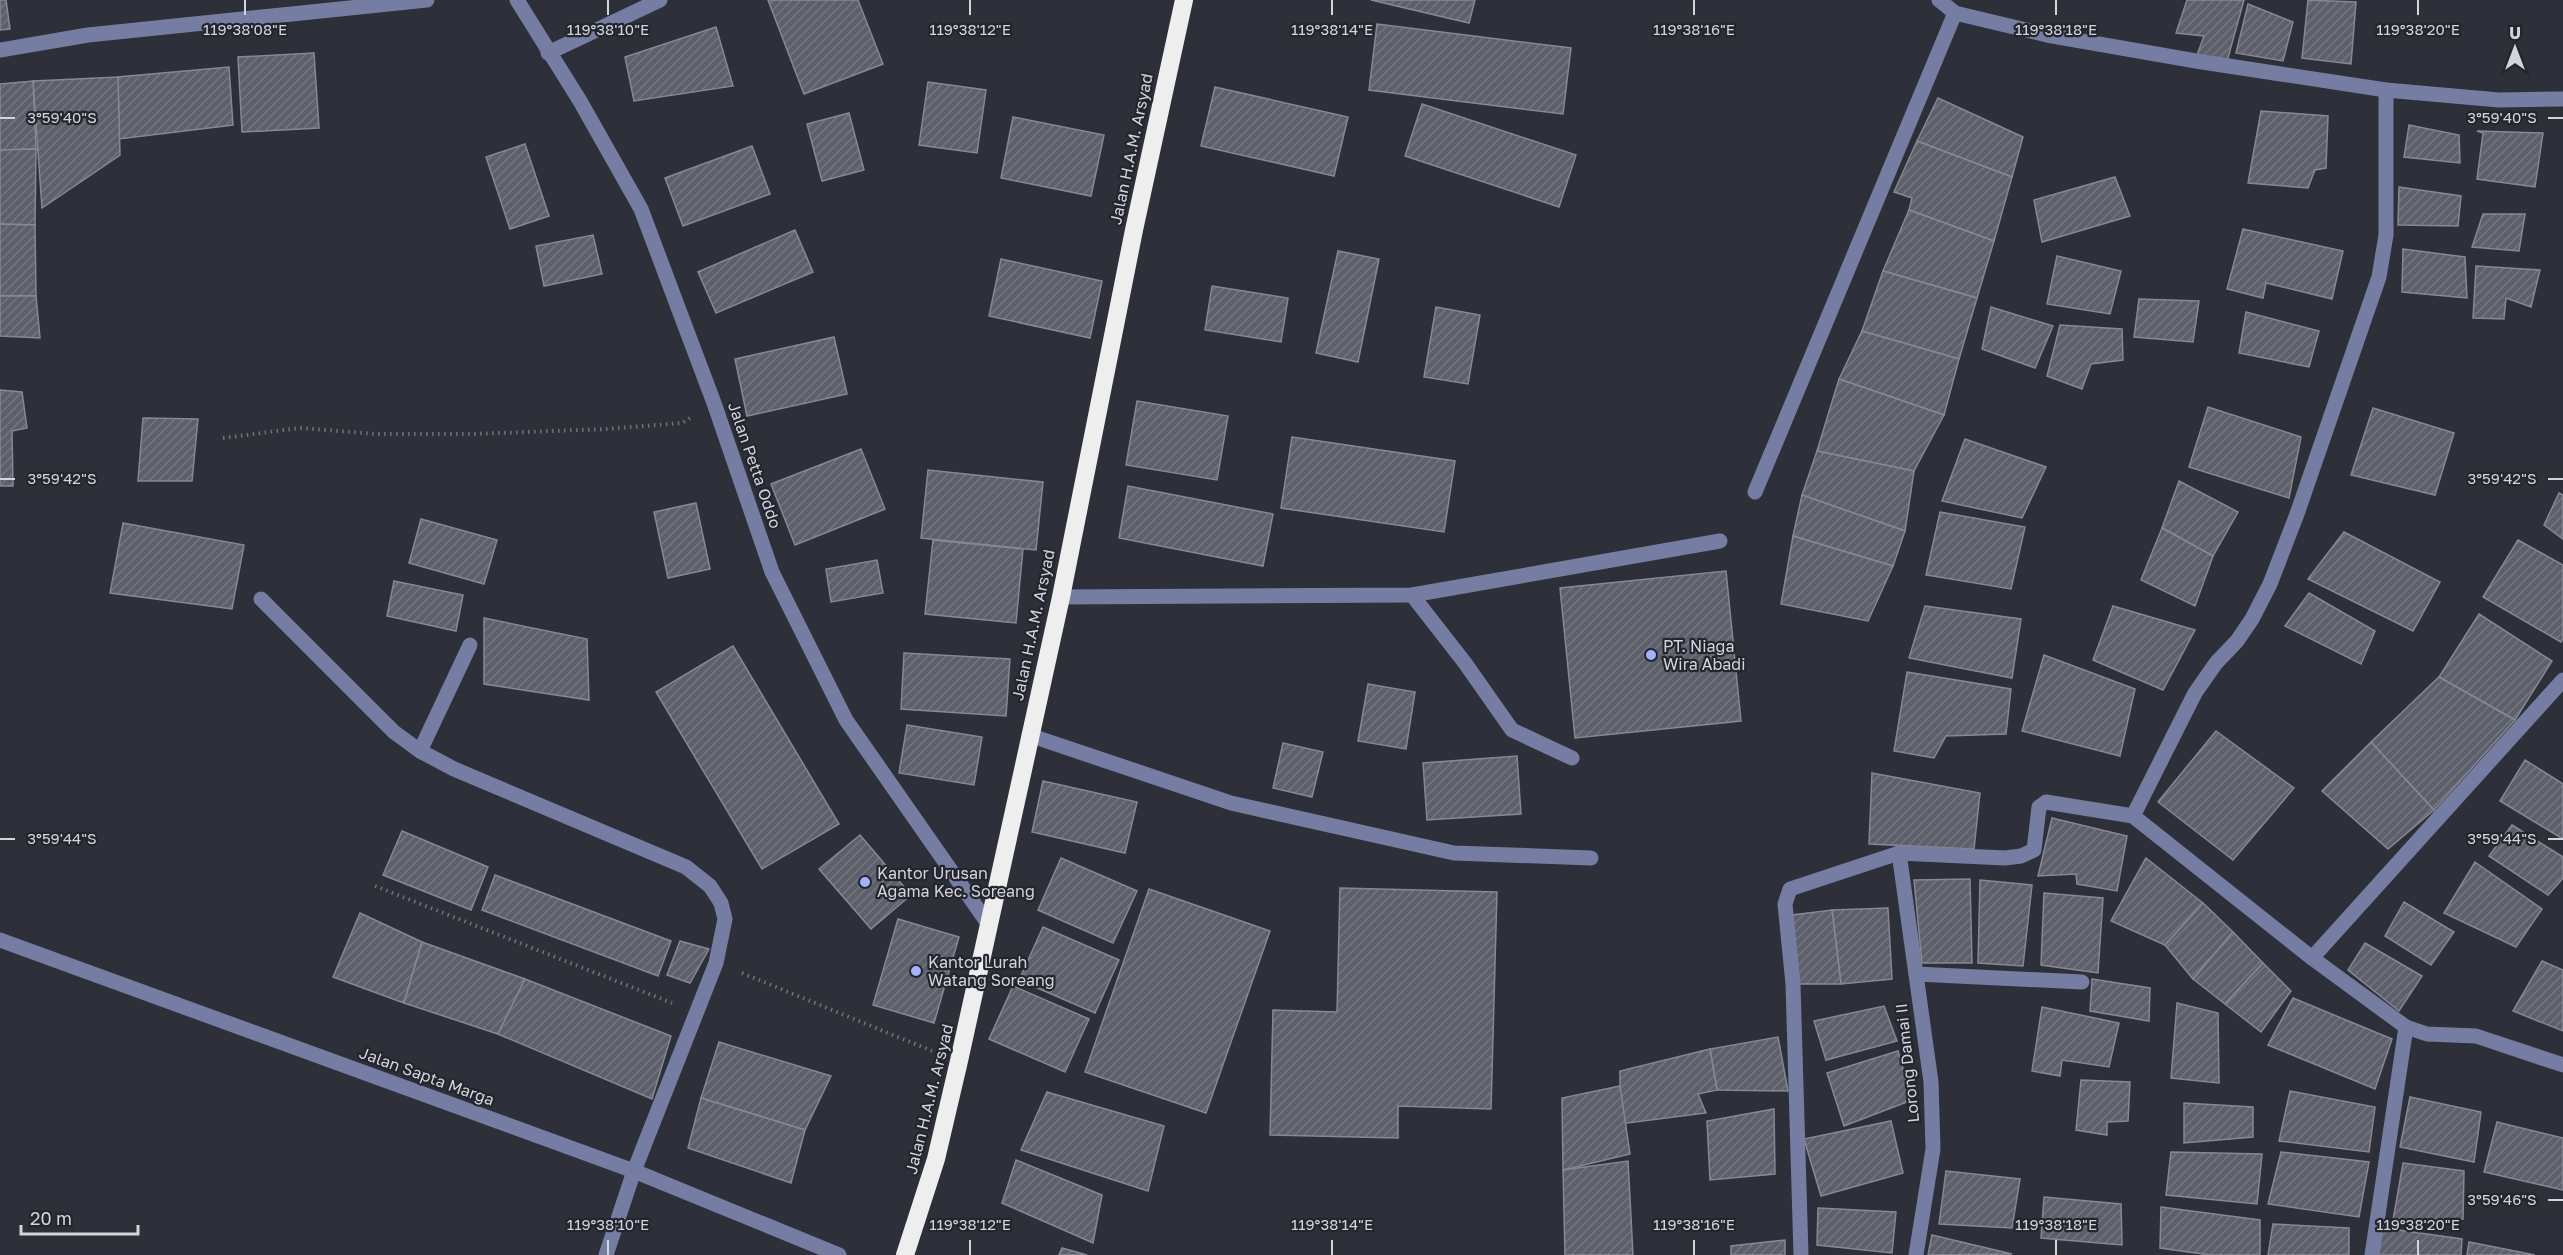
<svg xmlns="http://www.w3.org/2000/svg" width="2563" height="1255" viewBox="0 0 2563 1255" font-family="'Golos Text',sans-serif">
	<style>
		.building { fill: url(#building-hatch); stroke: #868994; stroke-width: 1.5 }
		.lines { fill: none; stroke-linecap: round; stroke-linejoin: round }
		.path { stroke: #71737b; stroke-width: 4; stroke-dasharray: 1.5 4.5; stroke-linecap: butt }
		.minor { stroke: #757da2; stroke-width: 15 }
		.highway { stroke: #eee; stroke-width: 18 }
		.ticks { fill: none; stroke: #d3d5db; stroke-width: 2 }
		.poi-dot { fill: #a3b2fd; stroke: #23262f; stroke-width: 2 }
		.labels { text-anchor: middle; stroke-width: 4.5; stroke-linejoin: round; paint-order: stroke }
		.street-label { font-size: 16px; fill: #d3d5db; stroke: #23262f }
		.poi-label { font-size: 16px; fill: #d3d5db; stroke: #23262f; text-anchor: start }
		.ticks-label { font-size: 15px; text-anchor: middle; fill: #d3d5db; stroke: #23262f; stroke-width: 4.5; stroke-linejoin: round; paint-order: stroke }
	</style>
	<defs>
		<pattern id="building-hatch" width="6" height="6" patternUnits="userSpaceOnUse" patternTransform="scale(1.5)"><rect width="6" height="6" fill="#5d606a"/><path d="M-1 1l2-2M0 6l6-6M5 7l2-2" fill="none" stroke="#73767f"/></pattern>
	</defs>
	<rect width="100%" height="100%" fill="#2d2f39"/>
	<!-- building -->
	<g class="building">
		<polygon points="0,0 6,0 10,29 0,30"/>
		<polygon points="768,0 858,0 883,64 804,94"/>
		<polygon points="1371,0 1475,0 1469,23"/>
		<polygon points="2187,0 2244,0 2226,65 2197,55 2204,36 2176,33"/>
		<polygon points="2308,0 2356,2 2351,64 2302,58"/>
		<polygon points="2248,4 2293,22 2283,61 2236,53"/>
		<polygon points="1377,24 1571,48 1563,114 1369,90"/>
		<polygon points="716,27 733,86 634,101 625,57"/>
		<polygon points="314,53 319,128 242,132 238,57"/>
		<polygon points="229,67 233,125 119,139 118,77"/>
		<polygon points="118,77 120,155 42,208 33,81"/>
		<polygon points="33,81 36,149 0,150 0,84"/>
		<polygon points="928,82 986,90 977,153 919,145"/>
		<polygon points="1215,87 1348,117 1334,176 1201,146"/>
		<polygon points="1938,98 2023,137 2012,177 1917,141"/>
		<polygon points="1422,104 1576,155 1559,207 1405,156"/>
		<polygon points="2261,111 2328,116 2326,168 2315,170 2308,188 2248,183"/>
		<polygon points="849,113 864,170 822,181 807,124"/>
		<polygon points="1013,117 1104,135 1091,196 1001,178"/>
		<polygon points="2409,125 2459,135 2460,163 2404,157"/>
		<polygon points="2477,131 2543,133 2535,187 2477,179 2483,133"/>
		<polygon points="1917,141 2012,177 1994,241 1909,210 1912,198 1894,192"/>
		<polygon points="525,144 549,216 510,229 486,157"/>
		<polygon points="752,146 770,194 683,226 665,178"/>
		<polygon points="36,149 35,225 0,224 0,150"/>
		<polygon points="2115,177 2130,216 2042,242 2034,200"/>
		<polygon points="2399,187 2461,196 2458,226 2398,225"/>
		<polygon points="1909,210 1994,241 1977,298 1883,271"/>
		<polygon points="2483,214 2525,214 2519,251 2472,247"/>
		<polygon points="0,224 35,225 36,296 0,296"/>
		<polygon points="2243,229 2343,251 2332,299 2266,283 2263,298 2227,289"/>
		<polygon points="795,230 813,272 716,313 698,272"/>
		<polygon points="593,235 602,274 544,286 536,246"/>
		<polygon points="2403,249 2465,257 2467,298 2402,292"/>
		<polygon points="1338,251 1379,259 1358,362 1316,353"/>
		<polygon points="2057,256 2121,271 2110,314 2047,304"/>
		<polygon points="1001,259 1102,281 1090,338 989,316"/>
		<polygon points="2476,266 2540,270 2531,307 2506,298 2504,319 2473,318"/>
		<polygon points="1883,271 1977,298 1959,359 1862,331"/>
		<polygon points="1212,286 1288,298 1281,342 1205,330"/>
		<polygon points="0,296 36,296 40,338 0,336"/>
		<polygon points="2139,299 2199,301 2193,342 2134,337"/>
		<polygon points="1436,307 1480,315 1468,384 1424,377"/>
		<polygon points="1991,307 2053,326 2035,368 1982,349"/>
		<polygon points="2246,312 2319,331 2309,367 2239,353"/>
		<polygon points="2060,325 2122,329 2123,360 2091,364 2082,389 2047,376"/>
		<polygon points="1862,331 1959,359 1944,415 1839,379"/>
		<polygon points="834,337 847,394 747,416 735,359"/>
		<polygon points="1839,379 1944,415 1914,471 1817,451"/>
		<polygon points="0,390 22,392 27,428 12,431 13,486 0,486"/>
		<polygon points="1137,401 1228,416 1217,480 1126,465"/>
		<polygon points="2208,407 2301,437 2289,498 2189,467"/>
		<polygon points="2373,408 2454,433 2435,495 2351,475"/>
		<polygon points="143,418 198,419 192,481 138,481"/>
		<polygon points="1292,437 1455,461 1444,532 1281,508"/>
		<polygon points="1965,439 2046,467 2022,518 1942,501"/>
		<polygon points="861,449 885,509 795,545 771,484"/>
		<polygon points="1817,451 1914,471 1905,531 1802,495"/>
		<polygon points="928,470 1043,482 1036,550 921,538"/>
		<polygon points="2179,481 2238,512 2213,556 2162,528"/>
		<polygon points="1128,486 1273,514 1263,566 1119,538"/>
		<polygon points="2559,493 2563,495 2563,539 2544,525"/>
		<polygon points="1802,495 1905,531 1893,566 1793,536"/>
		<polygon points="696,503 710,569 668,578 654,512"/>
		<polygon points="1940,512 2025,527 2011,589 1926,575"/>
		<polygon points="421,519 497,540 484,584 409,563"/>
		<polygon points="123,523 244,545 232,609 110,593"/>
		<polygon points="2162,528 2213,556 2195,606 2141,580"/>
		<polygon points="2344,532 2440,582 2413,631 2308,579"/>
		<polygon points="1793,536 1893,566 1868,621 1781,604"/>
		<polygon points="933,540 1023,549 1016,623 925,614"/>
		<polygon points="2518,540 2563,565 2563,639 2561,642 2483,597"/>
		<polygon points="877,560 883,593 831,602 826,569"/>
		<polygon points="1726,571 1741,721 1575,738 1560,588"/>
		<polygon points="394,581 463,595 456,631 387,616"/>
		<polygon points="2309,593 2375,631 2361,664 2285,626"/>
		<polygon points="1925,606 2021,619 2012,678 1909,658"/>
		<polygon points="2113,606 2195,630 2163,690 2093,660"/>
		<polygon points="2479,614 2552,661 2515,720 2439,677"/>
		<polygon points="484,618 587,639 589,700 484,684"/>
		<polygon points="733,646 839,824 762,869 656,692"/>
		<polygon points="904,653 1010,659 1006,716 901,709"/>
		<polygon points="2044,655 2135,689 2120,756 2022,731"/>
		<polygon points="1907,672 2011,689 2006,734 1946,736 1934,758 1894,751"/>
		<polygon points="2439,677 2515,720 2434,810 2371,742"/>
		<polygon points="1368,684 1415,692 1406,749 1358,741"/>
		<polygon points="907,725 982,737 974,785 899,773"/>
		<polygon points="2216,731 2294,788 2233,860 2158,802"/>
		<polygon points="2371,742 2434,810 2388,849 2322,791"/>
		<polygon points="1283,743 1323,752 1312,797 1273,788"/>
		<polygon points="1517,756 1521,814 1427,820 1423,763"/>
		<polygon points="2525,760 2563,784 2563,839 2500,801"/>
		<polygon points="1872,773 1980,793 1974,849 1869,844"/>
		<polygon points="1043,781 1137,802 1125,853 1032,832"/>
		<polygon points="2052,818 2127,836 2117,891 2077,884 2076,874 2038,876"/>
		<polygon points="2512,825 2563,857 2563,878 2548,895 2489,856"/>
		<polygon points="402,831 488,867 471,910 383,875"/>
		<polygon points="860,835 911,895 871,929 819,869"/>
		<polygon points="1061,858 1137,891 1113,943 1038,910"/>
		<polygon points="2146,858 2203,903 2165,945 2111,921"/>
		<polygon points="2475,862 2542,909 2516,947 2444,913"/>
		<polygon points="495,875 671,941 658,976 482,910"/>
		<polygon points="1970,879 1972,963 1922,963 1914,880"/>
		<polygon points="1980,880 2032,885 2023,966 1978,963"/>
		<polygon points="1340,888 1497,892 1491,1109 1398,1106 1398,1138 1270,1135 1273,1010 1337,1012"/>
		<polygon points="1149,889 1270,931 1206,1113 1085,1072"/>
		<polygon points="2044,893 2103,898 2098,973 2041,965"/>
		<polygon points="2404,902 2454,932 2431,965 2385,936"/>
		<polygon points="2203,903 2233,932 2193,979 2165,945"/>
		<polygon points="1888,908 1892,979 1841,984 1832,910"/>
		<polygon points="1832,910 1841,984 1797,984 1792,915"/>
		<polygon points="360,913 422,942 404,1003 333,977"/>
		<polygon points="898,919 959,937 934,1023 873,1005"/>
		<polygon points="1043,927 1119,960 1095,1013 1019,980"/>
		<polygon points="2233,932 2263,963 2225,1004 2193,979"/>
		<polygon points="680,941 709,949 690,983 667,975"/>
		<polygon points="422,942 525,979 498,1034 404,1003"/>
		<polygon points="2365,943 2422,976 2399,1011 2348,970"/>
		<polygon points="2542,961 2563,970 2563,1031 2513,1011"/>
		<polygon points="2263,963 2291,991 2261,1032 2225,1004"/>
		<polygon points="525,979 671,1036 652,1099 498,1034"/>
		<polygon points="2092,979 2150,988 2149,1021 2090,1011"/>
		<polygon points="1013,986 1089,1019 1065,1072 989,1039"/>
		<polygon points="2293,998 2392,1039 2375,1089 2268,1045"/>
		<polygon points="2177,1003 2218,1013 2219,1083 2171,1078"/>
		<polygon points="1884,1006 1897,1041 1826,1060 1814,1021"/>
		<polygon points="2042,1007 2119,1023 2109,1067 2062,1060 2060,1076 2032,1071"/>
		<polygon points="1778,1037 1788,1091 1717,1090 1710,1049"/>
		<polygon points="719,1042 831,1076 805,1130 701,1098"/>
		<polygon points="1710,1049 1717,1090 1698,1094 1706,1113 1620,1124 1620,1071"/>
		<polygon points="1898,1051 1912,1100 1844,1126 1827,1073"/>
		<polygon points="2081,1080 2130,1082 2128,1121 2107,1122 2107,1135 2076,1130"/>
		<polygon points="1620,1086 1630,1154 1563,1170 1562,1098"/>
		<polygon points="2290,1091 2375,1107 2369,1152 2279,1141"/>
		<polygon points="1047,1092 1164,1126 1148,1191 1021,1150"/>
		<polygon points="2410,1097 2481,1112 2474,1162 2400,1147"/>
		<polygon points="701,1098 805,1130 791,1183 688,1148"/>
		<polygon points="2184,1103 2253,1107 2253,1137 2184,1143"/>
		<polygon points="1774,1109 1775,1174 1710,1180 1707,1121"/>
		<polygon points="1891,1121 1903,1173 1821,1196 1804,1139"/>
		<polygon points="2497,1122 2563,1138 2563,1190 2484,1172"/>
		<polygon points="2171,1152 2262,1154 2257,1204 2166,1195"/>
		<polygon points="2281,1152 2369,1162 2359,1217 2268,1204"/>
		<polygon points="1016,1160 1102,1195 1093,1243 1002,1203"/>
		<polygon points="1628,1161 1633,1255 1565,1255 1563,1170"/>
		<polygon points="2403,1163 2464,1171 2463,1219 2393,1220"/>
		<polygon points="1946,1171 2020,1179 2012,1228 1939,1224"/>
		<polygon points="2044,1197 2121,1204 2122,1245 2041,1238"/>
		<polygon points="2161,1207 2260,1220 2260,1255 2210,1255 2160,1248"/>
		<polygon points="1818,1208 1896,1212 1892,1253 1817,1245"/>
		<polygon points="2273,1224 2349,1228 2349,1255 2268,1255"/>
		<polygon points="2377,1227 2462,1239 2461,1255 2371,1255"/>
		<polygon points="1932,1235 2012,1254 1928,1255"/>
		<polygon points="1785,1240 1785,1255 1731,1255 1731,1246"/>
		<polygon points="2469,1242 2535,1255 2467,1255"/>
		<polygon points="1062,1248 1087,1255 1059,1255"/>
	</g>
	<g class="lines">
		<!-- path -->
		<g class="path">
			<polyline points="223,438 300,428 377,434 475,434 606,429 682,423 690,418"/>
			<polyline points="375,886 672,1003"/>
			<polyline points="742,973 932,1051"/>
		</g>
		<!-- minor -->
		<g class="minor">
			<polyline points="517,0 580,101 641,209 714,403 772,572 846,720 989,925"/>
			<polyline points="1939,0 1955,13 2047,35 2196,61 2386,90 2499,100 2563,99"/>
			<polyline points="0,50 88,35 427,0"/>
			<polyline points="548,53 660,0"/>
			<polyline points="1755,492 1955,13"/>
			<polyline points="1412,595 1465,663 1512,730 1572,758"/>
			<polyline points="1061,597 1412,595 1720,541"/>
			<polyline points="261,599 394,732 420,751 454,769 686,867 710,886 721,903 725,919 716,963 634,1171 606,1255"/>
			<polyline points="2563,680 2312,958 2406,1027 2427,1034 2476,1036 2563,1065"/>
			<polyline points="1029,735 1231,803 1454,853 1591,858"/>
			<polyline points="420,751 470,645"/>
			<polyline points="2133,816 2195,693 2216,663 2237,641 2252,619 2270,584 2297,514 2379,277 2386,235 2386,90"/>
			<polyline points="0,940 634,1171 839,1255"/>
			<polyline points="1916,974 2082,982"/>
			<polyline points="1801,1255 1793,984 1785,904 1790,889 1899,853"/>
			<polyline points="1916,1255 1933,1149 1931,1082 1899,853 2005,858 2021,856 2034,850 2039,807 2046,802 2133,816 2312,958"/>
			<polyline points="2372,1255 2406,1027"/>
		</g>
		<!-- highway -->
		<polyline class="highway" points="905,1255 936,1159 959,1061 1061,597 1134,230 1184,0"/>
	</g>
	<!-- ticks -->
	<path class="ticks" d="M245,0V15M608,0V15M970,0V15M1332,0V15M1694,0V15M2056,0V15M2418,0V15M0,118H15M2548,118H2563M0,479H15M2548,479H2563M0,839H15M2548,839H2563M2548,1200H2563M608,1240V1255M970,1240V1255M1332,1240V1255M1694,1240V1255M2056,1240V1255M2418,1240V1255"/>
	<!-- markers -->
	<g class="poi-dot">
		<circle cx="1651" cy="655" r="6"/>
		<circle cx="865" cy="882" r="6"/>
		<circle cx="916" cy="971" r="6"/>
	</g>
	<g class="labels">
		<!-- street labels -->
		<g class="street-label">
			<text transform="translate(1131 149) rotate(-78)" y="6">Jalan H.A.M. Arsyad</text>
			<text transform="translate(755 465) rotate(71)" y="6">Jalan Petta Oddo</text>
			<text transform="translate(1033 625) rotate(-78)" y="6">Jalan H.A.M. Arsyad</text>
			<text transform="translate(1907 1063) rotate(-96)" y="6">Lorong Damai II</text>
			<text transform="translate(427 1076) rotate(20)" y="6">Jalan Sapta Marga</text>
			<text transform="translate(929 1099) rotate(-76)" y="6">Jalan H.A.M. Arsyad</text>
		</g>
		<!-- poi labels -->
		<g class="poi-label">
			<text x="1663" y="652">PT. Niaga<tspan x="1663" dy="18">Wira Abadi</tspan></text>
			<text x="877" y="879">Kantor Urusan<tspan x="877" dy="18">Agama Kec. Soreang</tspan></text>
			<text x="928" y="968">Kantor Lurah<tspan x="928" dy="18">Watang Soreang</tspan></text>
		</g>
	</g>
	<g class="ticks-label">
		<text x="245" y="35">119°38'08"E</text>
		<text x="608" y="35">119°38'10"E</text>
		<text x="970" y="35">119°38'12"E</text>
		<text x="1332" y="35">119°38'14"E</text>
		<text x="1694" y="35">119°38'16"E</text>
		<text x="2056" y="35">119°38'18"E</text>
		<text x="2418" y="35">119°38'20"E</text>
		<text x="62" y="123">3°59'40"S</text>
		<text x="2502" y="123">3°59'40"S</text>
		<text x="62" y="484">3°59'42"S</text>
		<text x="2502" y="484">3°59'42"S</text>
		<text x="62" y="844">3°59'44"S</text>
		<text x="2502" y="844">3°59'44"S</text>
		<text x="2502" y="1205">3°59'46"S</text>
		<text x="608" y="1230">119°38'10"E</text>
		<text x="970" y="1230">119°38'12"E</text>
		<text x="1332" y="1230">119°38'14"E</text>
		<text x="1694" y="1230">119°38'16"E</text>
		<text x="2056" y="1230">119°38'18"E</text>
		<text x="2418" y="1230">119°38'20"E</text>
	</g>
	<!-- north arrow -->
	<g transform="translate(2515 48)" stroke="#23262f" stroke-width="4.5" paint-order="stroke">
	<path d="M0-4.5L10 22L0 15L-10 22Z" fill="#d3d5db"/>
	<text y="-9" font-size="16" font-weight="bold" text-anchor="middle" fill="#d3d5db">U</text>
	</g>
	<!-- scale -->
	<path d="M21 1225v9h117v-9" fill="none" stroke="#d3d5db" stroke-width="3"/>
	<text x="30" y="1225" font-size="18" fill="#d3d5db" stroke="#23262f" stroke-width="4.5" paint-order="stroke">20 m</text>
</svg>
